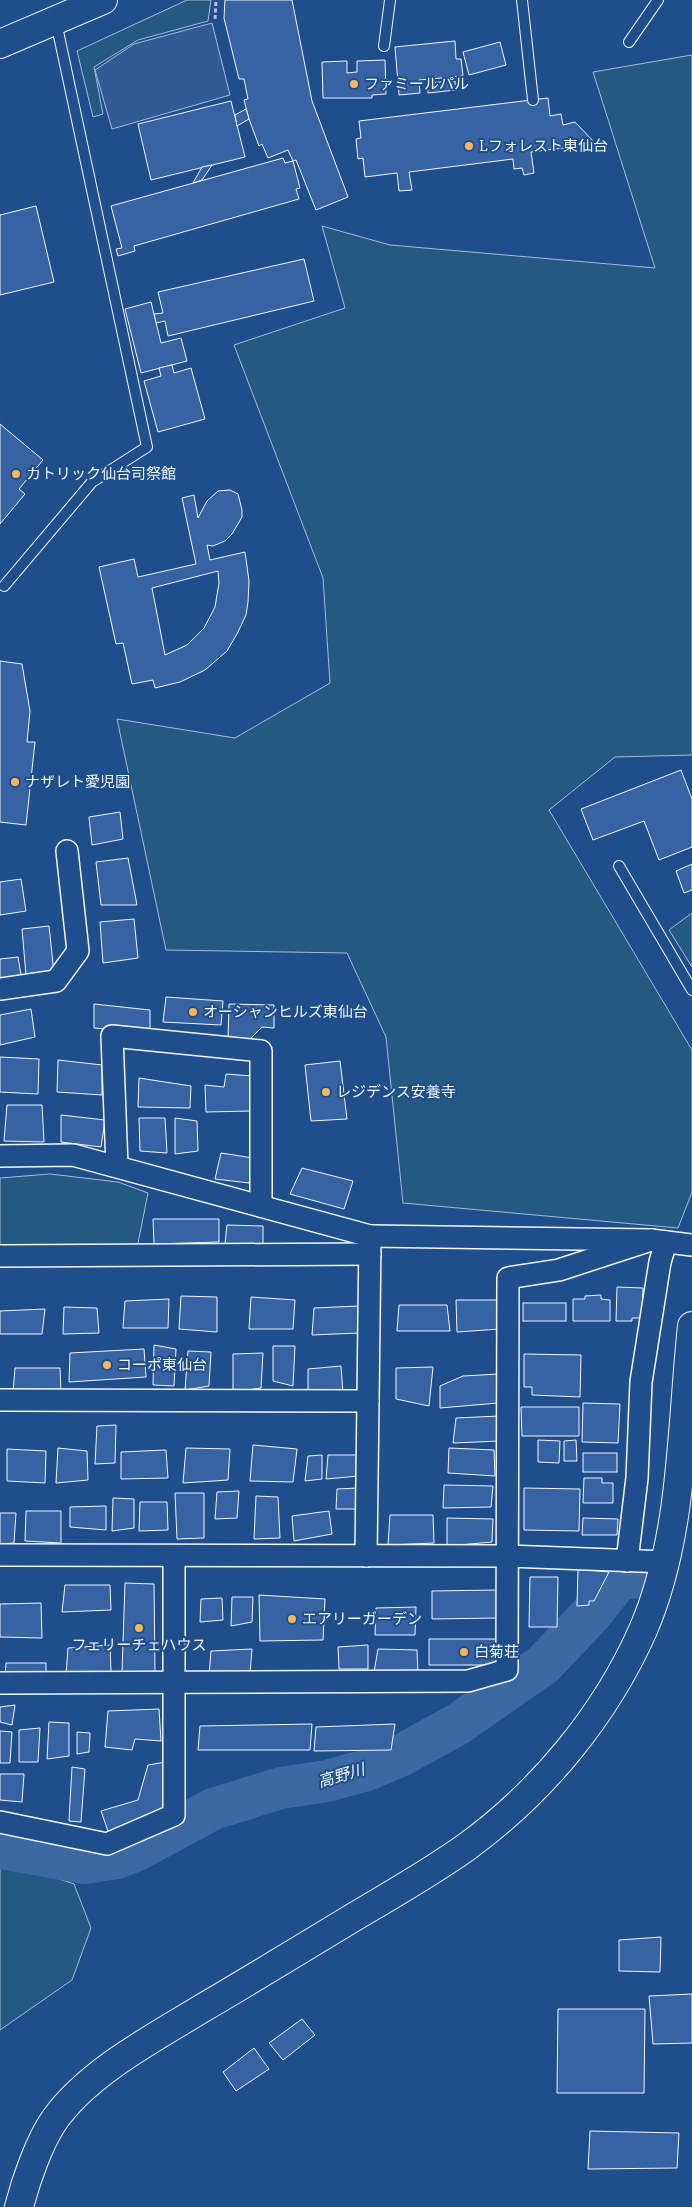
<svg xmlns="http://www.w3.org/2000/svg" width="692" height="2207" viewBox="0 0 692 2207" font-family="'IBM Plex Serif','Noto Sans JP',serif">
	<style>
		.green { fill: #245a82; stroke: #a8bbd7 }
		.parking { fill: #305b95; stroke: #a8bbd7 }
		.lines { fill: none; stroke-linecap: round; stroke-linejoin: round }
		.river { stroke: #3b69a3; stroke-width: 42 }
		.building { fill: #3563a3; stroke: #f2f6ff; fill-rule: evenodd }
		.lane-casing { stroke: #f2f6ff; stroke-width: 12 }
		.street-casing { stroke: #f2f6ff; stroke-width: 24 }
		.secondary-casing { stroke: #f2f6ff; stroke-width: 30 }
		.path { stroke: #b3c4dc; stroke-width: 3; stroke-dasharray: 4 2.5; stroke-linecap: butt }
		.lane { stroke: #1f4e8c; stroke-width: 10 }
		.street { stroke: #1f4e8c; stroke-width: 21 }
		.secondary { stroke: #1f4e8c; stroke-width: 28 }
		.poi-dot { fill: #ffb74d; stroke: #1f4e8c; stroke-width: 2 }
		.labels { text-anchor: middle; stroke-width: 4; stroke-linejoin: round; paint-order: stroke }
		.poi-label { font-size: 15px; fill: #f2f6ff; stroke: #1f4e8c; text-anchor: start }
		.water-label { font-size: 16px; font-style: italic; fill: #f2f6ff; stroke: #1f4e8c }
	</style>
	<rect width="100%" height="100%" fill="#1f4e8c"/>
	<!-- green -->
	<g class="green">
		<polygon points="187,0 211,0 208,21 138,40 94,67 103,114 93,117 77,51"/>
		<polygon points="692,55 692,755 615,757 549,810 692,1050 692,1192 678,1228 403,1203 386,1037 347,953 166,950 117,719 235,738 330,683 323,578 234,345 345,308 322,226 390,245 655,268 593,72"/>
		<polygon points="692,913 692,967 669,930"/>
		<polygon points="50,1174 118,1182 148,1193 137,1248 0,1248 0,1178"/>
		<polygon points="0,1859 74,1884 91,1928 72,1980 0,2030"/>
	</g>
	<!-- parking -->
	<polygon class="parking" points="212,23 230,95 112,129 95,70 134,44"/>
	<g class="lines">
		<!-- river -->
		<polyline class="river" points="0,1848 85,1863 117,1858 137,1850 213,1809 281,1788 327,1781 367,1770 400,1756 458,1724 544,1664 592,1613 620,1578 631,1578"/>
	</g>
	<!-- building -->
	<g class="building">
		<polygon points="225,0 292,0 312,101 348,197 316,210 296,160 293,161 288,150 268,158 262,144 259,146 249,119 244,100 248,99 244,79 239,79 224,18"/>
		<polygon points="455,41 456,59 461,59 463,76 419,80 420,93 399,95 395,47"/>
		<polygon points="500,42 506,65 469,75 463,52"/>
		<polygon points="385,60 386,94 372,95 372,98 323,98 322,62 347,61 347,73 357,72 357,61"/>
		<polygon points="455,81 456,90 428,93 427,83"/>
		<polygon points="548,98 550,116 561,114 563,125 575,122 596,144 531,152 534,173 524,175 522,168 514,169 513,159 409,172 412,190 399,191 397,173 365,177 363,158 358,159 356,139 361,138 359,121"/>
		<polygon points="231,101 245,157 151,180 138,124"/>
		<polygon points="246,109 249,119 237,126 235,115"/>
		<polygon points="283,158 285,163 293,161 300,188 296,189 299,199 134,246 135,251 118,256 116,249 122,248 111,206"/>
		<polygon points="212,165 202,180 193,183 202,167"/>
		<polygon points="36,206 54,282 0,295 0,215"/>
		<polygon points="304,259 314,301 168,336 165,321 156,323 154,314 163,313 158,292"/>
		<polygon points="151,302 161,343 181,338 187,361 141,373 125,309"/>
		<polygon points="172,365 174,373 191,368 205,419 158,432 144,381 161,376 159,368"/>
		<polygon points="0,424 43,460 19,489 25,494 0,524"/>
		<path d="M230,490L238,494L242,510V517L232,534L225,541L213,546L207,545L210,560L245,552L249,581L248,602L246,615L238,632L227,651L205,670L180,682L155,688L153,680L132,684L123,643L116,644L99,567L134,559L138,577L196,564L182,498L194,495L198,518L207,501L218,491ZM218,571L219,583L215,607L204,628L187,645L165,655L152,588Z"/>
		<polygon points="0,661 22,664 30,711 27,742 35,742 26,825 0,822"/>
		<polygon points="681,770 692,799 692,847 659,860 644,821 593,840 581,809"/>
		<polygon points="120,812 123,839 92,845 89,817"/>
		<polygon points="128,858 137,905 101,905 96,862"/>
		<polygon points="692,864 692,890 684,893 676,871"/>
		<polygon points="21,879 26,911 0,915 0,882"/>
		<polygon points="134,919 138,958 103,963 100,922"/>
		<polygon points="49,926 54,973 26,975 22,929"/>
		<polygon points="18,957 21,975 0,980 0,959"/>
		<polygon points="166,997 223,1001 221,1025 163,1022"/>
		<polygon points="94,1004 150,1010 150,1033 94,1028"/>
		<polygon points="229,1004 274,1005 274,1028 262,1027 249,1040 228,1038"/>
		<polygon points="31,1009 35,1037 0,1045 0,1015"/>
		<polygon points="0,1057 39,1059 38,1094 0,1092"/>
		<polygon points="58,1060 102,1065 102,1095 57,1092"/>
		<polygon points="340,1061 347,1119 311,1121 305,1065"/>
		<polygon points="226,1074 252,1076 251,1111 206,1112 205,1085 224,1087"/>
		<polygon points="139,1078 191,1086 190,1108 138,1107"/>
		<polygon points="7,1105 42,1105 44,1142 4,1141"/>
		<polygon points="61,1115 105,1120 101,1147 61,1142"/>
		<polygon points="139,1118 165,1118 167,1153 140,1151"/>
		<polygon points="175,1118 197,1121 198,1151 175,1154"/>
		<polygon points="221,1153 253,1158 249,1183 215,1179"/>
		<polygon points="302,1168 353,1181 344,1209 290,1194"/>
		<polygon points="153,1219 219,1219 219,1242 154,1244"/>
		<polygon points="227,1225 263,1226 263,1244 225,1244"/>
		<polygon points="617,1287 643,1288 642,1318 632,1318 632,1321 616,1321"/>
		<polygon points="601,1295 601,1299 610,1300 610,1321 573,1321 573,1299 585,1299 585,1296"/>
		<polygon points="181,1296 217,1297 217,1332 179,1329"/>
		<polygon points="251,1297 295,1300 293,1329 249,1329"/>
		<polygon points="169,1299 168,1328 123,1328 125,1301"/>
		<polygon points="456,1300 500,1300 500,1329 457,1332"/>
		<rect x="523" y="1303" width="43" height="18"/>
		<polygon points="399,1305 447,1305 450,1331 397,1331"/>
		<polygon points="359,1306 359,1333 312,1335 314,1308"/>
		<polygon points="64,1307 97,1308 99,1333 63,1334"/>
		<polygon points="45,1309 42,1334 0,1334 0,1311"/>
		<polygon points="154,1345 176,1349 174,1386 153,1385"/>
		<polygon points="273,1346 295,1346 293,1386 273,1381"/>
		<polygon points="144,1349 146,1377 69,1382 70,1353"/>
		<polygon points="188,1351 211,1352 209,1386 185,1390"/>
		<polygon points="263,1353 261,1388 233,1392 233,1354"/>
		<polygon points="524,1354 581,1355 580,1397 532,1395 532,1387 524,1387"/>
		<polygon points="341,1366 343,1393 308,1394 308,1369"/>
		<polygon points="433,1367 429,1406 396,1399 396,1368"/>
		<polygon points="15,1368 60,1368 61,1393 13,1392"/>
		<polygon points="499,1374 498,1403 440,1408 440,1386 463,1376"/>
		<polygon points="583,1403 620,1404 618,1443 582,1442"/>
		<polygon points="521,1407 579,1407 579,1436 522,1436"/>
		<polygon points="499,1416 500,1441 453,1443 456,1418"/>
		<polygon points="116,1425 115,1463 95,1464 97,1426"/>
		<polygon points="538,1440 560,1441 559,1463 538,1462"/>
		<polygon points="576,1440 577,1461 564,1461 564,1441"/>
		<polygon points="253,1445 297,1449 293,1482 250,1481"/>
		<polygon points="58,1448 87,1451 88,1480 56,1483"/>
		<polygon points="186,1448 230,1449 228,1480 183,1483"/>
		<polygon points="449,1448 494,1450 495,1476 448,1473"/>
		<polygon points="7,1449 46,1451 45,1483 7,1481"/>
		<polygon points="166,1450 168,1478 121,1479 121,1452"/>
		<rect x="583" y="1453" width="34" height="19"/>
		<polygon points="322,1455 322,1479 305,1481 308,1456"/>
		<polygon points="328,1455 360,1455 359,1476 326,1479"/>
		<polygon points="584,1478 602,1478 602,1483 613,1483 613,1503 583,1503"/>
		<polygon points="444,1485 493,1486 491,1507 443,1508"/>
		<polygon points="358,1488 359,1509 336,1509 337,1489"/>
		<polygon points="524,1488 580,1489 579,1531 524,1530"/>
		<polygon points="239,1491 237,1518 215,1519 217,1492"/>
		<polygon points="175,1493 204,1493 204,1538 177,1539"/>
		<polygon points="256,1496 278,1497 280,1538 254,1539"/>
		<polygon points="113,1498 134,1499 134,1528 112,1531"/>
		<polygon points="140,1502 167,1502 168,1530 139,1531"/>
		<polygon points="106,1506 106,1530 70,1527 70,1507"/>
		<polygon points="26,1511 61,1511 61,1543 25,1541"/>
		<polygon points="329,1511 332,1534 294,1541 292,1516"/>
		<polygon points="0,1513 16,1513 14,1543 0,1544"/>
		<polygon points="390,1515 433,1515 434,1543 388,1545"/>
		<polygon points="447,1518 493,1519 492,1542 447,1546"/>
		<polygon points="583,1518 618,1519 617,1535 582,1535"/>
		<polygon points="578,1569 609,1572 594,1601 589,1601 589,1605 577,1606"/>
		<polygon points="530,1577 558,1577 557,1627 529,1627"/>
		<polygon points="125,1583 154,1584 155,1672 122,1672"/>
		<polygon points="65,1585 110,1585 111,1610 62,1612"/>
		<polygon points="497,1590 497,1618 432,1619 432,1591"/>
		<polygon points="259,1595 325,1599 323,1640 260,1641"/>
		<polygon points="232,1597 253,1597 252,1622 231,1626"/>
		<polygon points="222,1598 223,1620 200,1622 201,1599"/>
		<polygon points="41,1603 42,1638 0,1637 0,1604"/>
		<polygon points="416,1607 415,1635 375,1635 376,1608"/>
		<polygon points="429,1639 498,1639 499,1665 429,1665"/>
		<polygon points="110,1645 111,1672 66,1675 68,1648"/>
		<polygon points="368,1645 368,1669 339,1669 338,1647"/>
		<polygon points="252,1649 250,1673 209,1676 211,1651"/>
		<polygon points="378,1649 417,1650 418,1674 374,1672"/>
		<polygon points="6,1663 46,1663 46,1677 5,1677"/>
		<polygon points="15,1705 12,1725 0,1722 0,1707"/>
		<polygon points="159,1709 161,1741 135,1739 132,1750 105,1747 108,1711"/>
		<polygon points="49,1722 69,1723 69,1756 47,1759"/>
		<polygon points="312,1724 310,1750 198,1750 200,1726"/>
		<polygon points="395,1724 391,1750 314,1751 316,1727"/>
		<polygon points="40,1728 38,1762 19,1762 19,1730"/>
		<polygon points="0,1731 12,1732 10,1763 0,1763"/>
		<polygon points="77,1732 90,1733 89,1752 77,1754"/>
		<polygon points="166,1762 164,1811 109,1834 101,1811 138,1800 148,1765"/>
		<polygon points="72,1767 85,1769 81,1822 69,1821"/>
		<polygon points="0,1774 24,1774 22,1802 0,1800"/>
		<polygon points="661,1937 660,1972 619,1971 619,1940"/>
		<polygon points="692,1994 692,2043 653,2044 649,1996"/>
		<polygon points="558,2009 645,2009 644,2093 557,2093"/>
		<polygon points="302,2019 315,2035 283,2060 269,2043"/>
		<polygon points="254,2048 269,2069 236,2091 223,2072"/>
		<polygon points="590,2131 679,2133 677,2168 588,2169"/>
	</g>
	<g class="lines">
		<!-- lane casing -->
		<g class="lane-casing">
			<g id="lane">
				<polyline points="522,0 533,100"/>
				<polyline points="629,42 658,0"/>
				<polyline points="384,46 390,0"/>
				<polyline points="4,586 92,482 147,447 56,22"/>
				<polyline points="619,866 692,990"/>
			</g>
		</g>
		<!-- street casing -->
		<g class="street-casing">
			<g id="street">
				<polyline points="0,989 56,981 78,951 67,851"/>
				<polyline points="0,1156 73,1155 370,1236 368,1401 0,1400"/>
				<polyline points="117,1166 112,1036 261,1051 261,1206"/>
				<polyline points="370,1236 651,1240 692,1245"/>
				<polyline points="0,1256 370,1254"/>
				<polyline points="0,1555 507,1556 666,1562"/>
				<polyline points="366,1556 368,1401"/>
				<polyline points="627,1561 637,1478 641,1382 660,1262 666,1242"/>
				<polyline points="0,1683 468,1681 507,1670 508,1278 559,1270 651,1240"/>
				<polyline points="0,1822 107,1844 174,1815 174,1556"/>
			</g>
		</g>
		<!-- secondary casing -->
		<g class="secondary-casing">
			<g id="secondary">
				<polyline points="0,44 103,0"/>
				<path d="M19,2207C26,2180 39,2142 55,2119C89,2072 152,2039 201,2009C254,1978 306,1946 359,1914C395,1893 431,1872 465,1848C541,1793 605,1716 643,1630C684,1535 681,1427 692,1326"/>
			</g>
		</g>
		<!-- path -->
		<polyline class="path" points="215,19 216,0"/>
		<!-- lane -->
		<use href="#lane" class="lane"/>
		<!-- street -->
		<use href="#street" class="street"/>
		<!-- secondary -->
		<use href="#secondary" class="secondary"/>
	</g>
	<!-- markers -->
	<g class="poi-dot">
		<circle cx="354" cy="84" r="5"/>
		<circle cx="469" cy="146" r="5"/>
		<circle cx="16" cy="474" r="5"/>
		<circle cx="15" cy="782" r="5"/>
		<circle cx="193" cy="1012" r="5"/>
		<circle cx="326" cy="1092" r="5"/>
		<circle cx="107" cy="1365" r="5"/>
		<circle cx="292" cy="1619" r="5"/>
		<circle cx="139" cy="1628" r="5"/>
		<circle cx="464" cy="1652" r="5"/>
	</g>
	<g class="labels">
		<!-- poi labels -->
		<g class="poi-label">
			<text x="364" y="89">ファミールパル</text>
			<text x="479" y="151">Lフォレスト東仙台</text>
			<text x="26" y="479">カトリック仙台司祭館</text>
			<text x="25" y="787">ナザレト愛児園</text>
			<text x="203" y="1017">オーシャンヒルズ東仙台</text>
			<text x="336" y="1097">レジデンス安養寺</text>
			<text x="117" y="1370">コーポ東仙台</text>
			<text x="302" y="1624">エアリーガーデン</text>
			<text x="139" y="1650" text-anchor="middle">フェリーチェハウス</text>
			<text x="474" y="1657">白菊荘</text>
		</g>
		<!-- water labels -->
		<g class="water-label">
			<text transform="translate(341 1775) rotate(-16)" y="6">高野川</text>
		</g>
	</g>
</svg>
